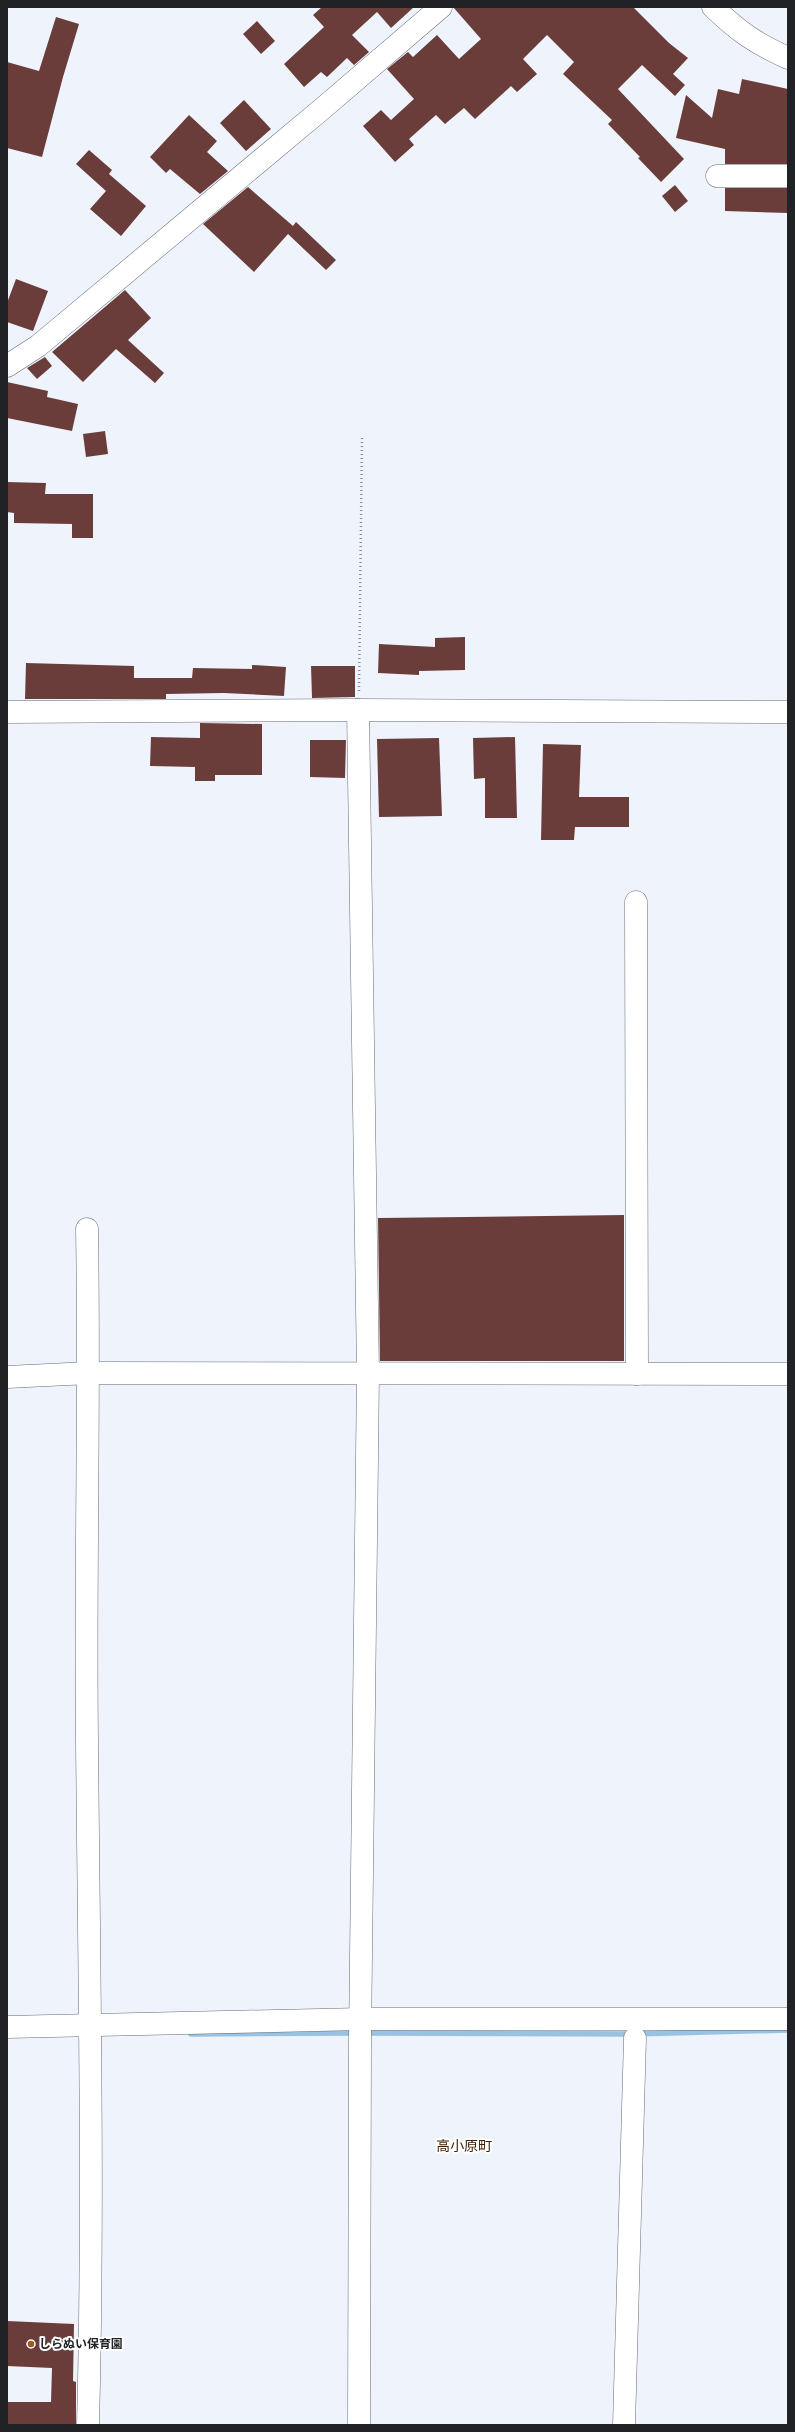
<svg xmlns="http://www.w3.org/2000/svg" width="795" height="2432" viewBox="0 0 795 2432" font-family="'Titillium Web','Noto Sans JP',sans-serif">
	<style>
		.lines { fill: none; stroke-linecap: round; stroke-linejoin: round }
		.stream { stroke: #97c2e2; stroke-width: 5.5 }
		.building { fill: #6a3d3b }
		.minor-casing { stroke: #686c75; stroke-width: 23 }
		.path { stroke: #8b8e95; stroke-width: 2.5; stroke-dasharray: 1 3; stroke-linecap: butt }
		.minor { stroke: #fff; stroke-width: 22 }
		.poi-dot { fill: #9b5828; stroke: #fff; stroke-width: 1.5 }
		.labels { text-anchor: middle; stroke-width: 4; stroke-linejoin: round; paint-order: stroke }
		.poi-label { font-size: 12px; font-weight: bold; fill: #202225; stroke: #fff; text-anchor: start }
		.quarter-label { font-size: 14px; fill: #402008; stroke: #fff }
	</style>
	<rect width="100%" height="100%" fill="#eef3fc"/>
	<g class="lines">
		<!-- stream -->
		<g class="stream">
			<polyline points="365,2033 633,2034 788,2030"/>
			<polyline points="191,2034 357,2033"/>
		</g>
	</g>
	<!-- building -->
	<g class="building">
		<polygon points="322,7 414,7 391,28 377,12 352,35 369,52 354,65 347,58 327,77 321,72 304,87 284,64 324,27 313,15"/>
		<polygon points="453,7 633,7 669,43 688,58 673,74 685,85 675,96 642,65 618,89 684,159 661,182 638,158 640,157 608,124 612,120 563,74 574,62 547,35 523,59 537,74 517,92 511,86 475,119 464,108 445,124 436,115 409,139 414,145 395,162 363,126 381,110 391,120 414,99 387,69 408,52 413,57 437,35 459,59 481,39"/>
		<polygon points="56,17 79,24 63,77 42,157 7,148 7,62 39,71"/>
		<polygon points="257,21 275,41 261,54 243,34"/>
		<polygon points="742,79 788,89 788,164 725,164 725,149 676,138 686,95 712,118 718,89 739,94"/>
		<polygon points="244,100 271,129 246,151 220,123"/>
		<polygon points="189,115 217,141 207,152 228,171 200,194 170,169 166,173 150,157"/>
		<polygon points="89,150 112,170 109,174 146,206 121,236 90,209 106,191 76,164"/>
		<polygon points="675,185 688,201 675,212 662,196"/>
		<polygon points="248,187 293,226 296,222 336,260 326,270 288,234 254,272 203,224"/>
		<polygon points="725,188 788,188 788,213 725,211"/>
		<polygon points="16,279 48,291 33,331 7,322 7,303"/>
		<polygon points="125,290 151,318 128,340 164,373 155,383 116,349 83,382 52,352"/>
		<polygon points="45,357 52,366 37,379 27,368"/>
		<polygon points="7,382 48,391 47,397 78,404 72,431 7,418"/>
		<polygon points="105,431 108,454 86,457 83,434"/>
		<polygon points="7,482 46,483 45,494 93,494 93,538 72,538 72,524 14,523 14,513 7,512"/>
		<polygon points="465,637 465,670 419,671 419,675 378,673 379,644 435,647 435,638"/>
		<polygon points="26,663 134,666 134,678 192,678 193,668 252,669 252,665 286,667 284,696 224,693 166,694 166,699 25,699"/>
		<polygon points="311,666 355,666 355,697 312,698"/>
		<polygon points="200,723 262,724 262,775 215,775 215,781 195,781 195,767 150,766 151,737 200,738"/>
		<polygon points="515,737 517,818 485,818 485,778 474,779 473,738"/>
		<polygon points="439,738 442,816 379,817 377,739"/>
		<polygon points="310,740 346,740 345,778 310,777"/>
		<polygon points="543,744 581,745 579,797 629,797 629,827 575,827 574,840 541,840"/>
		<polygon points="624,1215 624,1361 380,1361 378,1218"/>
		<polygon points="7,2321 74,2324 73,2381 76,2382 76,2425 7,2425 7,2402 51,2402 52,2368 7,2366"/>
	</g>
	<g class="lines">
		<!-- minor casing -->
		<g class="minor-casing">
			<g id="minor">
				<path d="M713,7C739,32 755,43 788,58"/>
				<polyline points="717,176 788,176"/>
				<polyline points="7,366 38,346 322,109 441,7"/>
				<polyline points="358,710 368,1373 360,2041 359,2425"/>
				<polyline points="7,712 358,710 788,712"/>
				<polyline points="636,902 637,1374"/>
				<path d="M87,1229C90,1399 85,1570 87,1740C89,1968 94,2197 88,2425"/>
				<polyline points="7,1377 89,1373 788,1374"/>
				<polyline points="7,2027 361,2019 788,2019"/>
				<polyline points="624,2425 635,2038"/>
			</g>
		</g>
		<!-- path -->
		<polyline class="path" points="359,691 362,437"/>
		<!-- minor -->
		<use href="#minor" class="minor"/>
	</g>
	<!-- markers -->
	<circle class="poi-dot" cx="31" cy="2344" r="4"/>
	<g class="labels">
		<!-- poi labels -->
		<g class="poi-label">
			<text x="39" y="2348">しらぬい保育園</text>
		</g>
		<!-- quarter labels -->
		<g class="quarter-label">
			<text x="464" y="2151">高小原町</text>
		</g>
	</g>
	<!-- border -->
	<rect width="795" height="2432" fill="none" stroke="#202225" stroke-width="16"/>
</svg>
